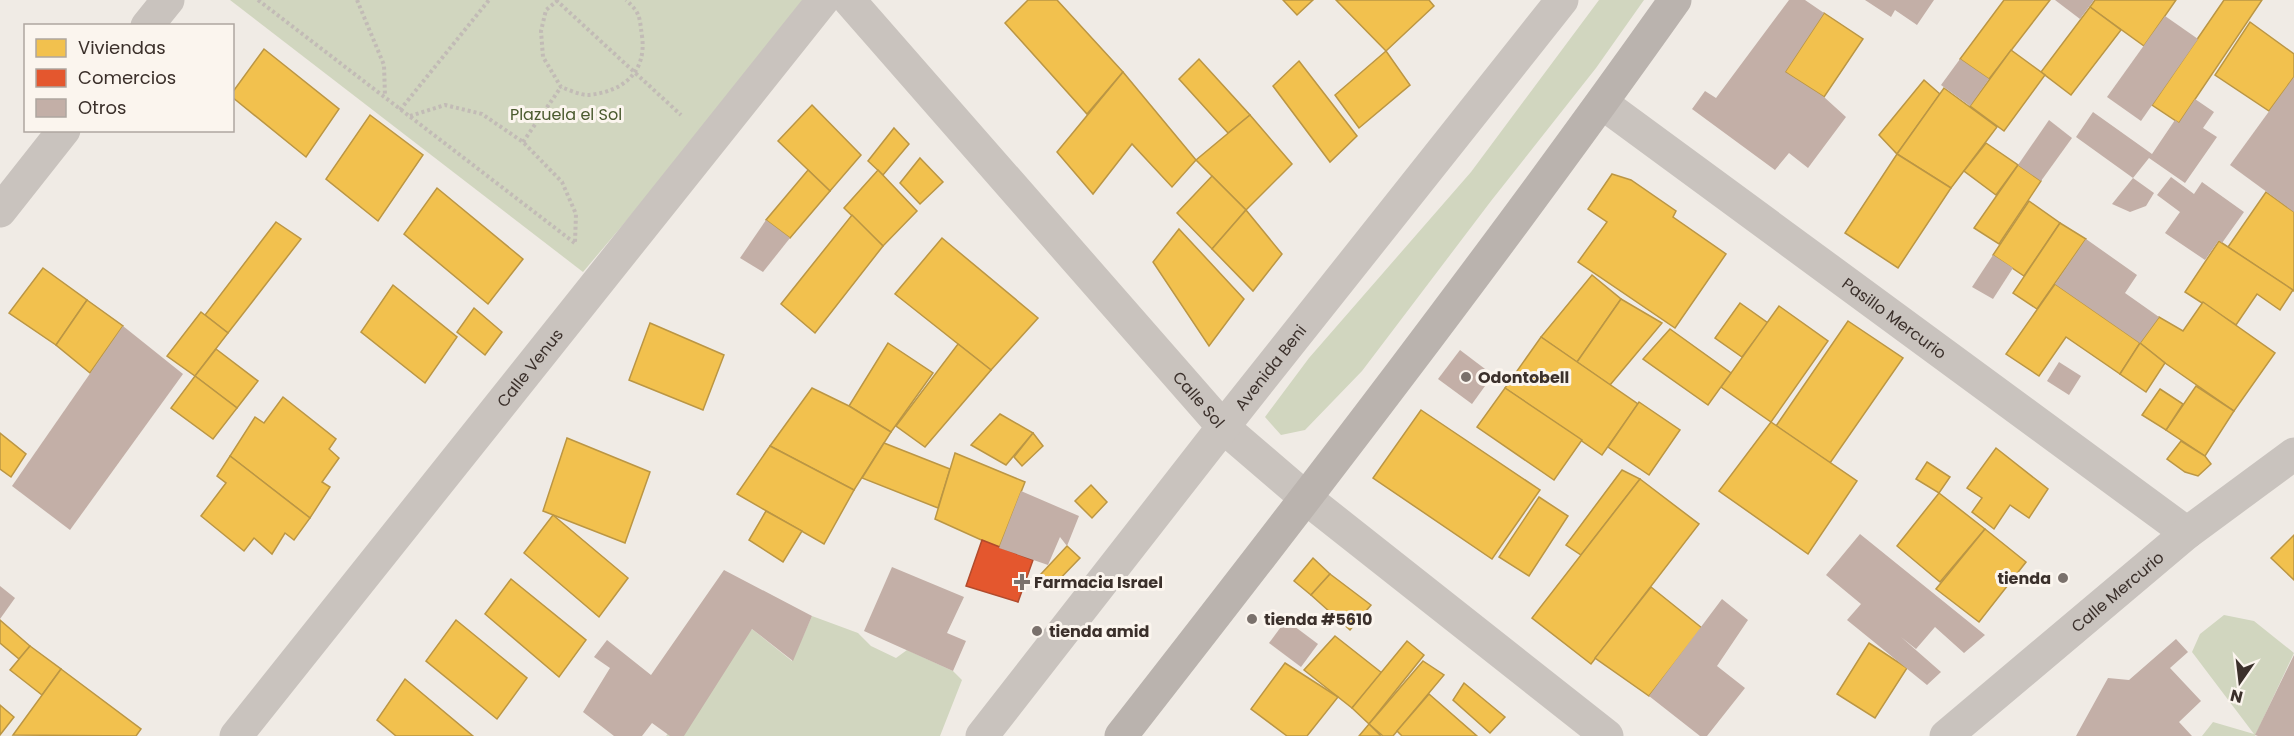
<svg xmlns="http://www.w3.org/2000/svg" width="2294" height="736" viewBox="0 0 2294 736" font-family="Poppins,sans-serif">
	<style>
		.green { fill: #d1d6bf }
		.homes { fill: #f2c14e; stroke: #bb9644; stroke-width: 1.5 }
		.shops { fill: #e4572e; stroke: #b14b2d; stroke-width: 1.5 }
		.building { fill: #c3afa7 }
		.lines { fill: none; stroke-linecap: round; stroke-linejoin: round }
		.path { stroke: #c2bbb6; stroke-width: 4; stroke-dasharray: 3 3; stroke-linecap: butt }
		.street { stroke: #c9c3be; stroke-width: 33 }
		.secondary { stroke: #bab3ae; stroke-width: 33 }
		.poi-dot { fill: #7a716c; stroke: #fbf5ee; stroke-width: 2 }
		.labels { text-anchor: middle; stroke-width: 6; stroke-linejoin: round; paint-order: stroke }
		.park-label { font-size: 16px; fill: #4a5a2e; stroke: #fbf5ee }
		.street-label { font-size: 16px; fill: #3b302b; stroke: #fbf5ee }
		.poi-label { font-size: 16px; font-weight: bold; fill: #3b302b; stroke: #fbf5ee; text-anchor: start }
	</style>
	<rect width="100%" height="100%" fill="#f0ebe5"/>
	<!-- green -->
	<g class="green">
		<polygon points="230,0 813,0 583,272"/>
		<polygon points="1599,0 1644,0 1596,68 1491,201 1362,371 1305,430 1281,435 1265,417 1309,358 1471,172"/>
		<polygon points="2224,615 2254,621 2294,653 2255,736 2202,736 2213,722 2254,734 2192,652 2200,634"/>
		<polygon points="812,616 858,633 871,646 896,658 907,650 953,671 962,680 940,736 666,736 752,629 792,661"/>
	</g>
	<!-- homes -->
	<g class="homes">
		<polygon points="1028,0 1057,0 1123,72 1087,114 1005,23"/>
		<polygon points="1283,0 1313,0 1297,15"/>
		<polygon points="1336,0 1429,0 1434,6 1386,51"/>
		<polygon points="2004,0 2050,0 1989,79 1960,59"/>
		<polygon points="2095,0 2176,0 2144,46 2090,7"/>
		<polygon points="2224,0 2262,0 2179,123 2152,105"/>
		<polygon points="2090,7 2121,30 2071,95 2041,72"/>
		<polygon points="1824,13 1863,39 1824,97 1785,72"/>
		<polygon points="2250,22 2294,54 2294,77 2269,111 2215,75"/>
		<polygon points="264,49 339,109 306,157 232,97 232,93"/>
		<polygon points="2011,50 2045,75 2004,131 1970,106"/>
		<polygon points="1386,51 1410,85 1359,128 1335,95"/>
		<polygon points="1199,59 1250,115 1228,133 1179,79"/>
		<polygon points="1299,61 1357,136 1330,162 1273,86"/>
		<polygon points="1123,72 1196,160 1172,187 1132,144 1093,194 1057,152"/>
		<polygon points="1924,80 1940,94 1897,154 1879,135"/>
		<polygon points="1944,88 1997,127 1951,188 1897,154"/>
		<polygon points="812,105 861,155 830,191 778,141"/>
		<polygon points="370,115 423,155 378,221 326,179"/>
		<polygon points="1250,115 1292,164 1246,210 1196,160"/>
		<polygon points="894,128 909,144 883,175 868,161"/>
		<polygon points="1986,143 2018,165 1996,195 1964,171"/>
		<polygon points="1897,154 1951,188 1898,268 1845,233"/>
		<polygon points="920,158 943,182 920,204 900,183"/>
		<polygon points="2018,165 2041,181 1999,244 1974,228"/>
		<polygon points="808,170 830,191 790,238 766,220"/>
		<polygon points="878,170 917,211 883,246 844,208"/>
		<polygon points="1612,174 1631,180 1676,211 1673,217 1726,254 1675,328 1578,262 1607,222 1588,209"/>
		<polygon points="1212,176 1246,210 1212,249 1177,213"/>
		<polygon points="437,188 523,259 488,304 404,234"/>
		<polygon points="2266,192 2294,212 2294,291 2228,247"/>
		<polygon points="2029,201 2060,223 2024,276 1993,255"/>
		<polygon points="1246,210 1282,254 1253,291 1212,249"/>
		<polygon points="852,215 883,246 815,333 781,304"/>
		<polygon points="276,222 301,239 228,333 205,315"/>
		<polygon points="2060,223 2086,239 2037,309 2013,293"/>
		<polygon points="1179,229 1244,299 1209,346 1153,262"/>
		<polygon points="942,238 1038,318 991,370 895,294"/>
		<polygon points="2219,241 2293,290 2280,310 2257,294 2236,325 2185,292"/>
		<polygon points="43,268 87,300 56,345 9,313"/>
		<polygon points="1592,275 1621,299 1577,362 1541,337"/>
		<polygon points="2055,284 2140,343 2120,374 2066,337 2039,376 2006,354"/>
		<polygon points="393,285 457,337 425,383 361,332"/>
		<polygon points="1621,299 1662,323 1610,385 1577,362"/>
		<polygon points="87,300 123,326 90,373 56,345"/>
		<polygon points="2203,302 2275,353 2234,411 2165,363 2140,343 2159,317 2183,331"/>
		<polygon points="1740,303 1768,323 1742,357 1715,338"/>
		<polygon points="1779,306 1828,341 1771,422 1721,387"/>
		<polygon points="474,308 502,332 485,355 457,332"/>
		<polygon points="201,312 228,333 195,376 167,356"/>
		<polygon points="1848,321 1903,358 1830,463 1776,426"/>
		<polygon points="650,323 724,355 703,410 629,380"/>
		<polygon points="1670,329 1731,373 1708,405 1643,359"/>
		<polygon points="1541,337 1638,404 1602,455 1505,388"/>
		<polygon points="888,343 933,373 891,432 849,406"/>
		<polygon points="2140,343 2165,363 2146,392 2120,374"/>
		<polygon points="958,344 991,370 925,447 896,426"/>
		<polygon points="216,349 258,381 237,408 195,376"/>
		<polygon points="195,376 237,408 213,439 171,408"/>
		<polygon points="2196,386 2234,411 2205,456 2166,430"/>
		<polygon points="812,388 849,406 891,432 854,490 770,446"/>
		<polygon points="1505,388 1582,440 1554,480 1477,427"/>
		<polygon points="2160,389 2183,404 2166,430 2142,415"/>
		<polygon points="283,397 336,439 329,449 339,458 322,482 330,487 310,518 230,456 255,417 264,423"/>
		<polygon points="1639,402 1680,430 1649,475 1608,447"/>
		<polygon points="1421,410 1540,490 1492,559 1373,478"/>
		<polygon points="1000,414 1033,433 1006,465 971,445"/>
		<polygon points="1771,422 1857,481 1808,554 1719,491"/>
		<polygon points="0,433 26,454 11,477 0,469"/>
		<polygon points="1033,433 1043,446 1022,466 1014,457"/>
		<polygon points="567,438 650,472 625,543 543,511"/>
		<polygon points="2181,441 2205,456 2211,464 2198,476 2185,472 2167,459"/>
		<polygon points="884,443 950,469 938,508 862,478"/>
		<polygon points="770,446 854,490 824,544 737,494"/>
		<polygon points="1996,448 2048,489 2029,518 2010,505 1994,529 1972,512 1982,498 1967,488"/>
		<polygon points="955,453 1025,482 999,548 935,519"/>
		<polygon points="230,456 310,518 294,540 285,533 272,554 254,538 244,551 201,516 226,483 217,476"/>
		<polygon points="1927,462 1950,477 1939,493 1916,479"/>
		<polygon points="1622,470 1640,479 1581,555 1566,545"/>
		<polygon points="1640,479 1699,524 1591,664 1532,618"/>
		<polygon points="1091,485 1107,502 1092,518 1075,501"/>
		<polygon points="1939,493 1985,529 1940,582 1897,546"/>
		<polygon points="1539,497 1568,516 1529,576 1499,557"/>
		<polygon points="766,511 802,531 783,562 749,540"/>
		<polygon points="553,515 628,578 599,617 524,553"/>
		<polygon points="1985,529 2026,562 1979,622 1936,589"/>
		<polygon points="2294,535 2294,580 2271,558"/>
		<polygon points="1067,546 1080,558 1053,586 1041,574"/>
		<polygon points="1313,558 1330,574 1311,595 1294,581"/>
		<polygon points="1330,574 1371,605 1350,630 1311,595"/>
		<polygon points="511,579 586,640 559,677 485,614"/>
		<polygon points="1651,587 1702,628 1649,696 1595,658"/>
		<polygon points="0,620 30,646 19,659 0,643"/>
		<polygon points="456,620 527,678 497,719 426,661"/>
		<polygon points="1335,636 1382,673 1352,708 1304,670"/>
		<polygon points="1407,641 1424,655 1369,724 1352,708"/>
		<polygon points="1869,643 1907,668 1875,718 1837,694"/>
		<polygon points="30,646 61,669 42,695 10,670"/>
		<polygon points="1423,661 1444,675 1393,736 1383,736 1369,724"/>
		<polygon points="1285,663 1338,697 1307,736 1287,736 1251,709"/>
		<polygon points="61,669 141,729 136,736 13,735"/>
		<polygon points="405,679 473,736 396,736 377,720"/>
		<polygon points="1464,683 1505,717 1490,733 1453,700"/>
		<polygon points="1429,694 1477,736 1402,736 1397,731"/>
		<polygon points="0,705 14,717 0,735"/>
		<polygon points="1369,724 1381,736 1359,736"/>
	</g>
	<!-- shops -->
	<polygon class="shops" points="982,540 1033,560 1018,602 966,586"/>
	<!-- building -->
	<g class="building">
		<polygon points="1789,0 1805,0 1824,13 1785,72 1824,97 1846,117 1808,168 1789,153 1775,170 1692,109 1705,91 1716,98"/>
		<polygon points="1865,0 1934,0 1917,25 1895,10 1891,17"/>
		<polygon points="2055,0 2094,0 2080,19"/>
		<polygon points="2165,16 2198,39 2141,121 2107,97"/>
		<polygon points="1960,59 1989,79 1970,106 1941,85"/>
		<polygon points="2294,77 2294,212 2230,165"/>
		<polygon points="2195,99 2214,112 2203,128 2217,137 2185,183 2149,158 2133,178 2076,137 2093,112 2152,154 2175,120 2179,123"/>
		<polygon points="2049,120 2072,138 2041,181 2018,165"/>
		<polygon points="2171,177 2194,194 2202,182 2244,212 2222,243 2219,240 2205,260 2165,233 2180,212 2157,195"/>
		<polygon points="2133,178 2154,193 2146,206 2130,212 2112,204"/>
		<polygon points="766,220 790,238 763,272 740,258"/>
		<polygon points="2086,239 2137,275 2125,293 2159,317 2140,343 2055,284"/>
		<polygon points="1993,255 2013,268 1993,299 1972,287"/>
		<polygon points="123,326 183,374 70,530 12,486"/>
		<polygon points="1460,350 1493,375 1472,404 1438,379"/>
		<polygon points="2059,362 2081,376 2069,395 2047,381"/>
		<polygon points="1021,491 1079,516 1067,546 1060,537 1048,565 999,548"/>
		<polygon points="1860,534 1985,635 1964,653 1935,627 1916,649 1901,637 1941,672 1927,685 1847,620 1861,604 1826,575"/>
		<polygon points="892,567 964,597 947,633 966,641 953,671 864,631"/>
		<polygon points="724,570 812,616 793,661 752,629 684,736 670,736 652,723 642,736 614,736 583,712 610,668 594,657 607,640 651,675"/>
		<polygon points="0,586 15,598 0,619"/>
		<polygon points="1722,599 1748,620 1717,666 1745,688 1707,736 1700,736 1649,696"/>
		<polygon points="1286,620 1318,644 1301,667 1269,643"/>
		<polygon points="2176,639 2188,652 2170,668 2201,701 2179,722 2192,736 2076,736 2108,678 2129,680"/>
		<polygon points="2294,655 2294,736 2258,736 2255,735"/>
	</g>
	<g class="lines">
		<!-- path -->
		<g class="path">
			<polyline points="258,0 576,244"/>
			<polyline points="357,0 384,65 385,96"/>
			<polyline points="556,0 681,115"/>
			<path d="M558,0L546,10L541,31L543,57L561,87C569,90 580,95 588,95C623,92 647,72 642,36C639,16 641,14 626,0"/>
			<polyline points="400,110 489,0"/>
			<polyline points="410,116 445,105 482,114 523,142 562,182 576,214 575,242"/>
			<polyline points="523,142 561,87"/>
		</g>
		<!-- street -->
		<g class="street">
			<path id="s1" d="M849,0L1223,427L1307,499L1607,736"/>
			<polyline points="147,26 168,0"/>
			<path id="s2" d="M1602,103L2187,533"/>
			<polyline points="0,211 64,130"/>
			<path id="s3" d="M236,736L823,0"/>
			<path id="s4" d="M982,736L1223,427L1562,0"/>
			<path id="s5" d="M1946,736L2187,533L2294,454"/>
		</g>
		<!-- secondary -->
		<path class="secondary" d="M1121,736C1310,494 1497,251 1675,0"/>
	</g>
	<!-- markers -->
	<g class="poi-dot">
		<circle cx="1466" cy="377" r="6"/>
		<circle cx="2063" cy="578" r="6"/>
		<path d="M1019 573h6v6h6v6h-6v6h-6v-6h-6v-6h6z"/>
		<circle cx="1252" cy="619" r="6"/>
		<circle cx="1037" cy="631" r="6"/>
	</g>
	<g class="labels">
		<!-- park labels -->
		<g class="park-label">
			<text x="566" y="120">Plazuela el Sol</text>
		</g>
		<!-- street labels -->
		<g class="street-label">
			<text dy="6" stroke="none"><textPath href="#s2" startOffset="363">Pasillo Mercurio</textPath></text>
			<text dy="6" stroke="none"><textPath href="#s4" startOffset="468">Avenida Beni</textPath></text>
			<text dy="6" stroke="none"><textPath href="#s3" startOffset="471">Calle Venus</textPath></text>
			<text dy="6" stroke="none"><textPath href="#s1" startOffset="531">Calle Sol</textPath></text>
			<text dy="6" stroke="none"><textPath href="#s5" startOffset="224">Calle Mercurio</textPath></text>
		</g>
		<!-- poi labels -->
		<g class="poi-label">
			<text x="1478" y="383">Odontobell</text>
			<text x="2051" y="584" text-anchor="end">tienda</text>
			<text x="1034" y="588">Farmacia Israel</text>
			<text x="1264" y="625">tienda #5610</text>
			<text x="1049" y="637">tienda amid</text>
		</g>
	</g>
	<!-- legend -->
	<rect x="24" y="24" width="210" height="108" fill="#fbf5ee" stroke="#aea6a0" stroke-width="1.5"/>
	<rect x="36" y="39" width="30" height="18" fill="#f2c14e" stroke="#aea6a0" stroke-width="1.5"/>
	<text x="78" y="54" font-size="18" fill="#3b302b">Viviendas</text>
	<rect x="36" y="69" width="30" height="18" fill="#e4572e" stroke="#aea6a0" stroke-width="1.5"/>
	<text x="78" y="84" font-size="18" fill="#3b302b">Comercios</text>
	<rect x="36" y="99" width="30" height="18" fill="#c3afa7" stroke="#aea6a0" stroke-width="1.5"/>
	<text x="78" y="114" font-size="18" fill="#3b302b">Otros</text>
	<!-- north arrow -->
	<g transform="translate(2240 682) rotate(194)" stroke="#fbf5ee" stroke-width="4.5" paint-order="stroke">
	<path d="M0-4.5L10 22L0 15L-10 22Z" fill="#3b302b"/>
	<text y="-9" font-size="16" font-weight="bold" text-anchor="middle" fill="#3b302b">N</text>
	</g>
</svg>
